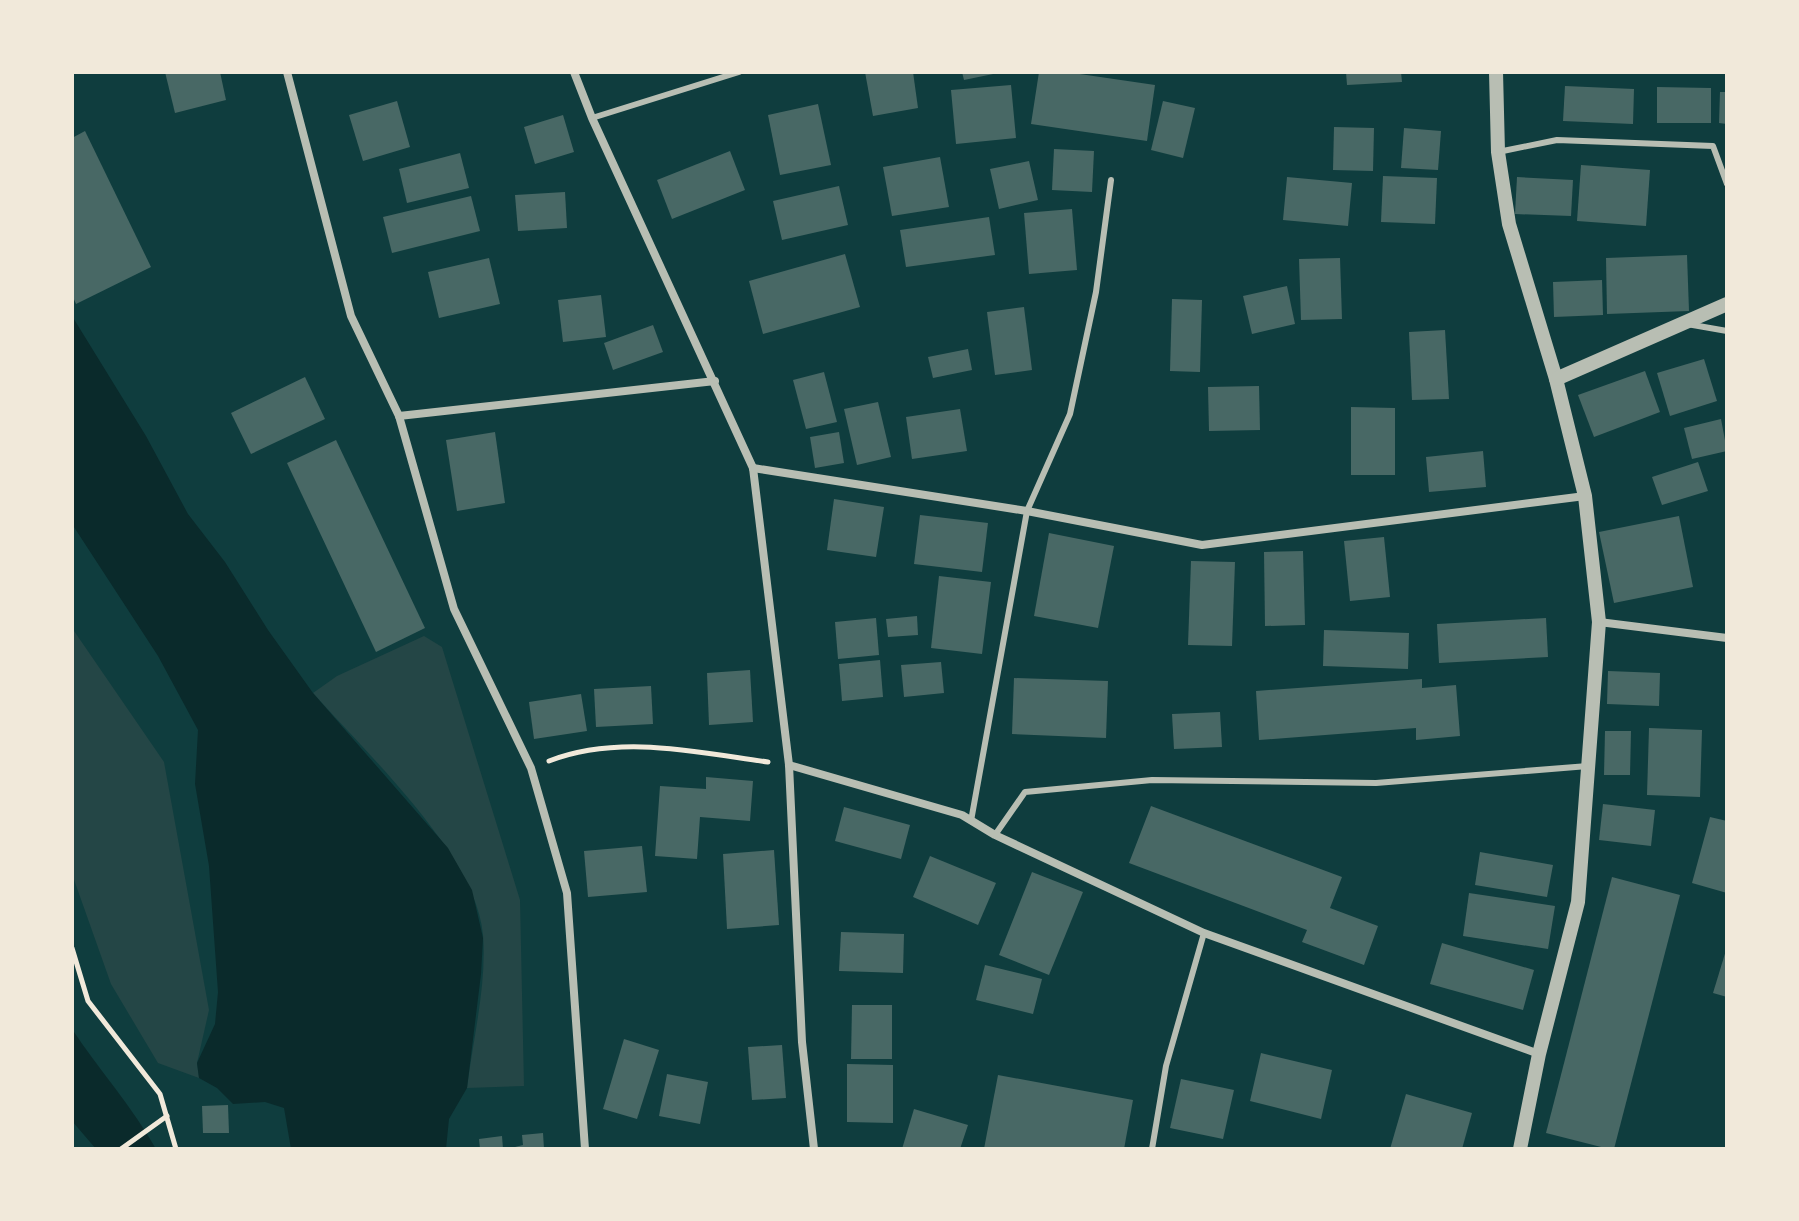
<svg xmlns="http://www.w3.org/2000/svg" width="1799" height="1221" viewBox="0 0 1799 1221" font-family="Barlow,sans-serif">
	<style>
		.green { fill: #244646 }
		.water { fill: #0a2a2b }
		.building { fill: #486865 }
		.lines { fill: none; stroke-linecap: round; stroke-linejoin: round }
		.path { stroke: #f1e9da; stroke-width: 5 }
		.service { stroke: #b8beb3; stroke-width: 6 }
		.minor { stroke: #b8beb3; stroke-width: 8 }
		.tertiary { stroke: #b8beb3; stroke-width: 14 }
	</style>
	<rect width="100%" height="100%" fill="#0f3d3e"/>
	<!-- green -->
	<g class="green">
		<polygon points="72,628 164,762 209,1010 197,1063 199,1078 158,1063 111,984 72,874"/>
		<path d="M424,636L442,647L520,900L524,1086L467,1088C473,1039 487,984 483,935C477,856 365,752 313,693L337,676Z"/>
	</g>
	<!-- water -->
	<g class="water">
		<polygon points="72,316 146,436 188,514 225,562 268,630 313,693 448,848 472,890 483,938 481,974 467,1088 449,1119 446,1149 291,1149 284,1108 265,1102 233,1104 217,1088 199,1078 197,1063 215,1024 218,992 209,866 195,784 198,730 158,656 72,524"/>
		<path d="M72,1029C99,1070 132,1106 156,1149H96L72,1121Z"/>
	</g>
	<!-- building -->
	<g class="building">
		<polygon points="165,72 220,72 226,100 175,113"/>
		<polygon points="865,72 913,72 918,108 873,116"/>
		<polygon points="962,72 998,72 998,73 964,80"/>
		<polygon points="1039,72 1066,72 1155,85 1147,141 1031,124"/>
		<polygon points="1346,72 1401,72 1402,82 1347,85"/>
		<polygon points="1011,85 1016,138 956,144 951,90"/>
		<polygon points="1565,86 1634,89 1633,124 1563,121"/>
		<polygon points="1657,87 1711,88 1711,123 1657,123"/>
		<polygon points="1720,92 1727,92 1727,124 1719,123"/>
		<polygon points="397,101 410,147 363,161 349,115"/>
		<polygon points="1163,101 1195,108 1183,158 1151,150"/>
		<polygon points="818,104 831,165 780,175 768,115"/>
		<polygon points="563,115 574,152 535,164 524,127"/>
		<polygon points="1334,127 1374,128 1373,171 1333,170"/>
		<polygon points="1404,128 1441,131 1438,170 1401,168"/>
		<polygon points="85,131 151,267 76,304 72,295 72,138"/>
		<polygon points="1054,149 1094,151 1092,192 1052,190"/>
		<polygon points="730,151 745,190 672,219 657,180"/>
		<polygon points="460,153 469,188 407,203 399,169"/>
		<polygon points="940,157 949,207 892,216 883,167"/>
		<polygon points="1029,161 1038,200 999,209 990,169"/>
		<polygon points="1581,165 1650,170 1646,226 1577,221"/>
		<polygon points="1383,176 1437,178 1435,224 1381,222"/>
		<polygon points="1287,177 1352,183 1348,226 1283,220"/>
		<polygon points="1517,177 1573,180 1571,216 1515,214"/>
		<polygon points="839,186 848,225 782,240 773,201"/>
		<polygon points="565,192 567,228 518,231 515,195"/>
		<polygon points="471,196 480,231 392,253 383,217"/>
		<polygon points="1072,209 1077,270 1029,274 1024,213"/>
		<polygon points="989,217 995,255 906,267 900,230"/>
		<polygon points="845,254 860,307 763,334 749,281"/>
		<polygon points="1687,255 1689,311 1607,314 1606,258"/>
		<polygon points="489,258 500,304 439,318 428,272"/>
		<polygon points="1340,258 1342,319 1301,320 1299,259"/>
		<polygon points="1602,280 1603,315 1554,317 1553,282"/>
		<polygon points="1287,286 1295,324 1252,334 1243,296"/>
		<polygon points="601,295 606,337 563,342 558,300"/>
		<polygon points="1172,299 1202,300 1200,372 1170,371"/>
		<polygon points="1024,307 1032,370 995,375 987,312"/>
		<polygon points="653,325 663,352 613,370 604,343"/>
		<polygon points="1445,330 1449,399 1412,400 1409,332"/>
		<polygon points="968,349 972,370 933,378 928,357"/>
		<polygon points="1704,359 1717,401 1670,416 1657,373"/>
		<polygon points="1645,371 1660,412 1594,437 1578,395"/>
		<polygon points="824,372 837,422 806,429 793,380"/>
		<polygon points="305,377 325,419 251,454 231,413"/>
		<polygon points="1259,386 1260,430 1209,431 1208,387"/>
		<polygon points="878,402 891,457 857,465 844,409"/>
		<polygon points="1351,407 1395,408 1395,475 1351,475"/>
		<polygon points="960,409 967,451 912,459 906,417"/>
		<polygon points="1721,419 1727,451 1692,459 1684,428"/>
		<polygon points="495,432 505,503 457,511 446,440"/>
		<polygon points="839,432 844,463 815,468 810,437"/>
		<polygon points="336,440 425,628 376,652 287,463"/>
		<polygon points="1483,451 1486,487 1429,492 1426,457"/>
		<polygon points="1698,462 1708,491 1662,505 1652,477"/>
		<polygon points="834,499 884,507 876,557 827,550"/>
		<polygon points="920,515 988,523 982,572 914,564"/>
		<polygon points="1679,516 1693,587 1614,603 1599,532"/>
		<polygon points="1049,533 1114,546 1098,628 1034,616"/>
		<polygon points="1384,537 1390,597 1350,601 1344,541"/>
		<polygon points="1303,551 1305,625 1265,626 1264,552"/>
		<polygon points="1191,561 1235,562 1232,646 1188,645"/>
		<polygon points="939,576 991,582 982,654 931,648"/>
		<polygon points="917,616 918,635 888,637 886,619"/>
		<polygon points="876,618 879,655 838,659 835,622"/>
		<polygon points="1546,618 1548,657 1439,663 1437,624"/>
		<polygon points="1324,630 1409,633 1408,669 1323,666"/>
		<polygon points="880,660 883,697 842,701 839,664"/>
		<polygon points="941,662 944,693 904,697 901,665"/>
		<polygon points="750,670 753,722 709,725 707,673"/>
		<polygon points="1608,671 1660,673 1659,706 1607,704"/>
		<polygon points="1014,678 1108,681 1106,738 1012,734"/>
		<polygon points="1422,679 1422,688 1456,685 1460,736 1416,740 1416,728 1259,740 1256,691"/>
		<polygon points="651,686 653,724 596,727 594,689"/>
		<polygon points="581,694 587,731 534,739 529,702"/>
		<polygon points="1220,712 1222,747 1174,749 1172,714"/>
		<polygon points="1649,728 1702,730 1700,797 1647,795"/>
		<polygon points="1605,731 1631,731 1630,775 1604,775"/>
		<polygon points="706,777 753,781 750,821 700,817 697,859 655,856 660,786 706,789"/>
		<polygon points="1603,804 1655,810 1651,846 1599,840"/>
		<polygon points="1151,806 1342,877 1330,908 1378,926 1364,965 1302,942 1307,930 1129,863"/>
		<polygon points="844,807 910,825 901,859 835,841"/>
		<polygon points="1710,817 1727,821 1727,893 1692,883"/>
		<polygon points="642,846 647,892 588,897 584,851"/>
		<polygon points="774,850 779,925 727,929 723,854"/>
		<polygon points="1480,852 1553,865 1547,897 1475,885"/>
		<polygon points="930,856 996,883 978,925 913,897"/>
		<polygon points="1032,872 1083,892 1049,975 999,955"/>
		<polygon points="1612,877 1680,895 1614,1149 1609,1149 1546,1133"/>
		<polygon points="1469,893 1555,906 1548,949 1463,936"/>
		<polygon points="841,932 904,934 903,973 839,971"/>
		<polygon points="1442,943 1534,970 1523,1010 1430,984"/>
		<polygon points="1727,947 1727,997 1713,993"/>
		<polygon points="985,965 1042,979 1033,1014 976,1000"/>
		<polygon points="852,1005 892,1005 892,1059 851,1059"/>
		<polygon points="624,1039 659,1050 637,1119 603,1109"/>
		<polygon points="782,1045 786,1098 752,1100 748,1047"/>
		<polygon points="1261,1053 1332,1070 1321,1119 1250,1101"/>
		<polygon points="847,1064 893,1065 893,1123 847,1122"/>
		<polygon points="667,1074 708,1082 700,1124 659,1116"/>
		<polygon points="998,1075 1133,1100 1124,1149 984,1149"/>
		<polygon points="1181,1079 1234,1090 1223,1139 1170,1128"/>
		<polygon points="1406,1094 1472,1113 1462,1149 1390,1149"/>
		<polygon points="228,1105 229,1133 203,1133 202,1106"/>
		<polygon points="914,1109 968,1125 960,1149 902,1149"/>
		<polygon points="543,1133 544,1149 507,1149 523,1145 522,1135"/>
		<polygon points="502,1136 503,1149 480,1149 479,1139"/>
	</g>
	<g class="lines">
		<!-- path -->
		<g class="path">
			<path d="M549,761C619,734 696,752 768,762"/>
			<polyline points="72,948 88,1001 160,1094 176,1149"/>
			<polyline points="121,1149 167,1116"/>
		</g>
		<!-- service -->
		<g class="service">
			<polyline points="592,118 739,72"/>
			<polyline points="1498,152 1557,140 1713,146 1727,184"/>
			<polyline points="1687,324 1727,331"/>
			<polyline points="971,821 1027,511 1070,414 1096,292 1111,180"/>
			<polyline points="995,835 1025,792 1152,780 1376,783 1588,766"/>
			<polyline points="1152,1149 1166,1066 1204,933"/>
		</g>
		<!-- minor -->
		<g class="minor">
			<polyline points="287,72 351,316 399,416 454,609 531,768 567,893 585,1149"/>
			<polyline points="574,72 592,118 753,468 789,765 802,1042 814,1149"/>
			<polyline points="399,416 715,381"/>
			<polyline points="753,468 1027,511 1202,545 1585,496"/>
			<polyline points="1599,622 1727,638"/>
			<polyline points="789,765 962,815 995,835 1204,933 1539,1054"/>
		</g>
		<!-- tertiary -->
		<g class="tertiary">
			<polyline points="1496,72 1498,152 1509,224 1556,379 1585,496 1599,622 1578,902 1539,1054 1520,1149"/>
			<polyline points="1556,379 1727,304"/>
		</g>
	</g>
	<!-- border -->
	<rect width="1799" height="1221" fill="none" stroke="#f1e9da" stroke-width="148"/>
</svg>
